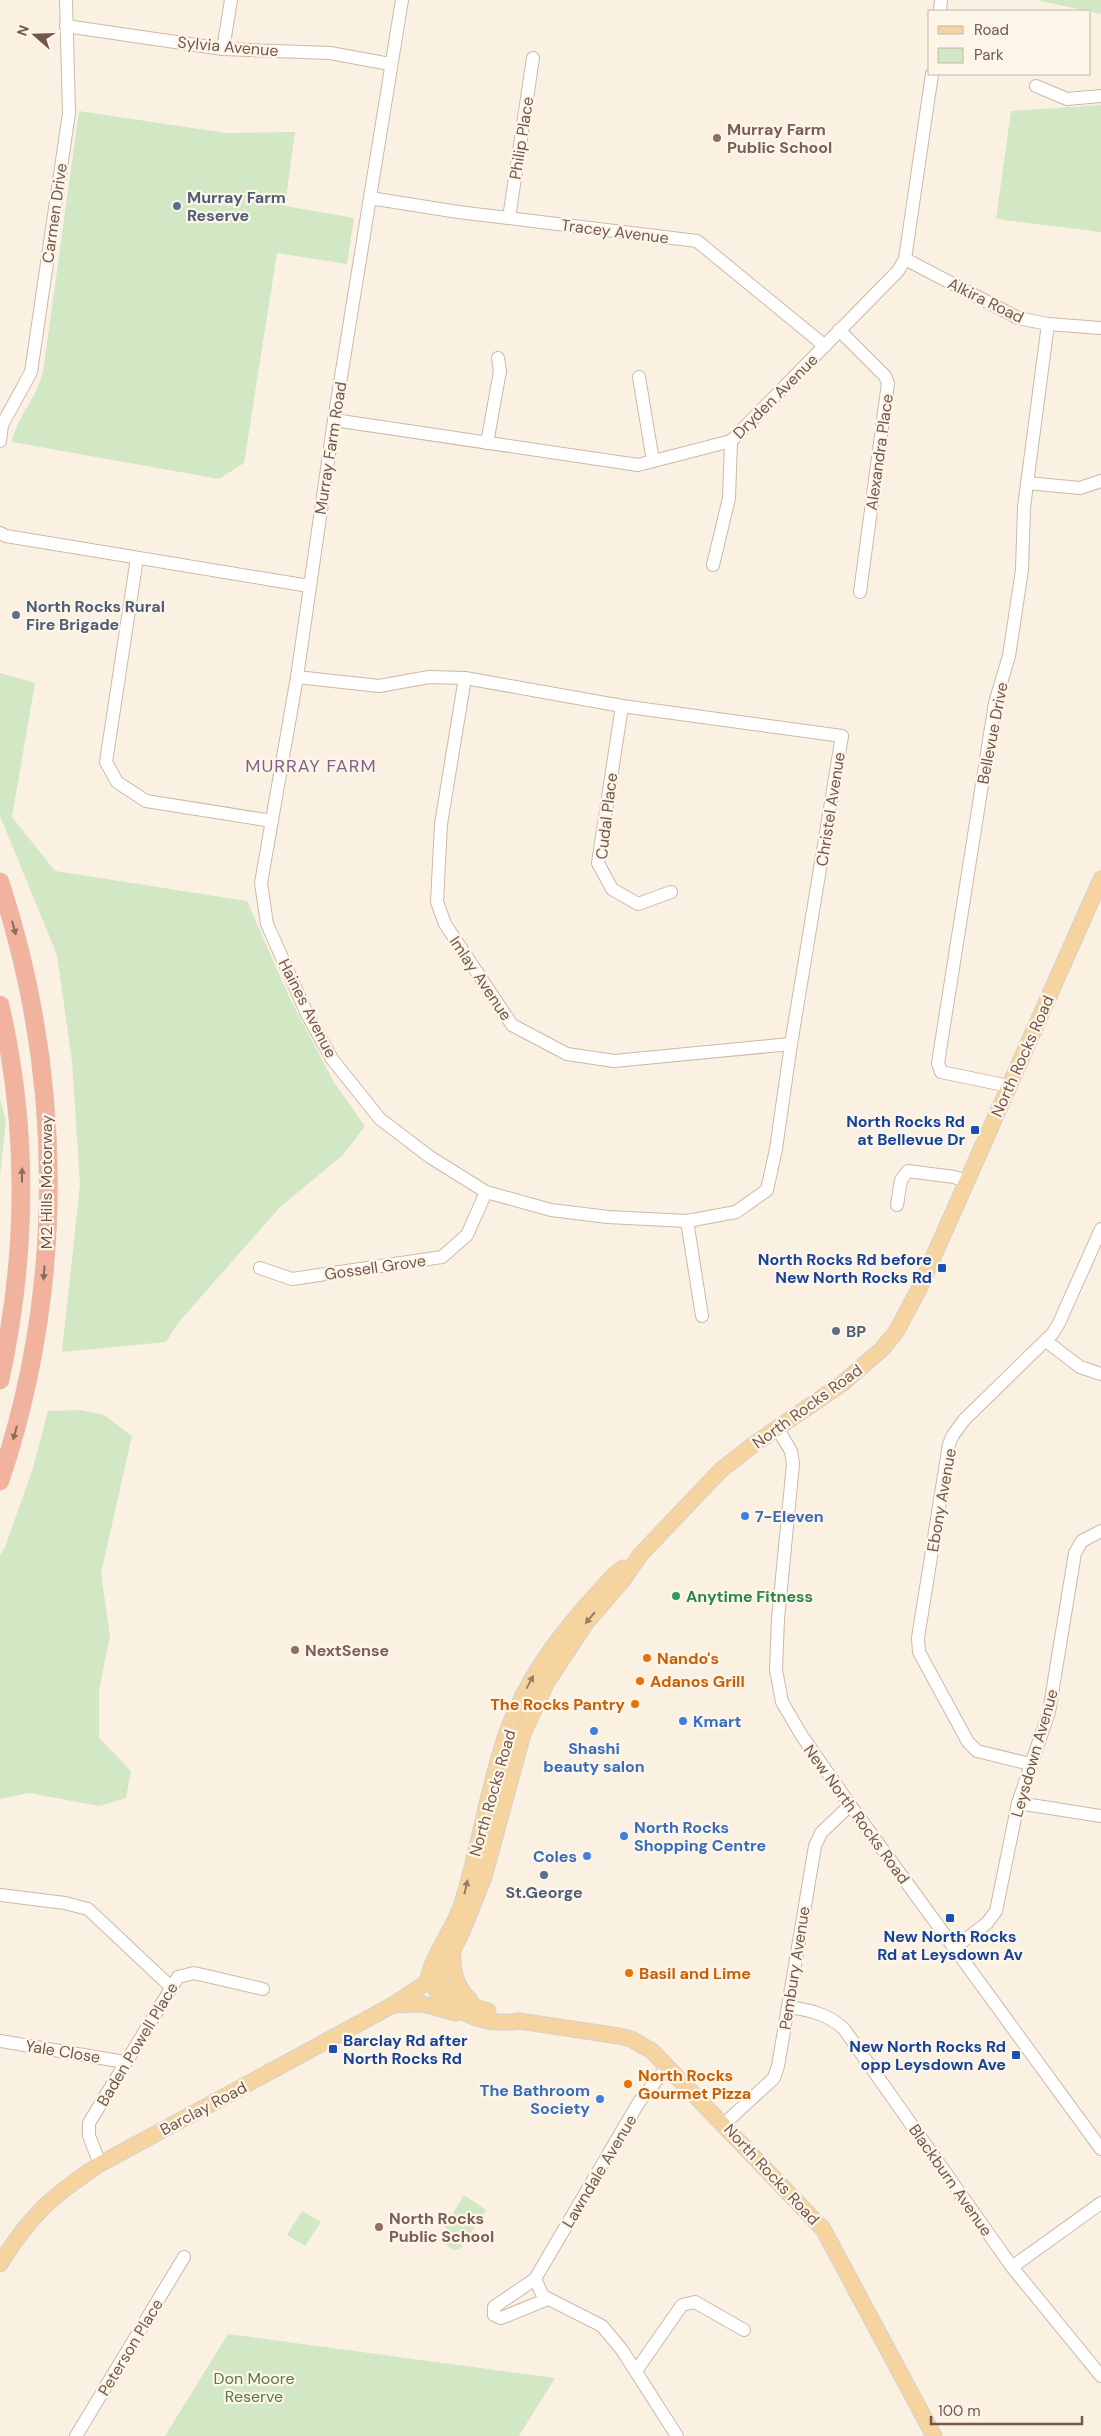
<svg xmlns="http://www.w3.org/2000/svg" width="1101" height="2436" viewBox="0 0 1101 2436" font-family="'DM Sans',sans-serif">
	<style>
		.green { fill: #d2e7c3 }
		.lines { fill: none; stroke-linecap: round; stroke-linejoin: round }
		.minor-casing { stroke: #cbb9aa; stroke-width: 14 }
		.major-casing { stroke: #d7d0cd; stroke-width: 17 }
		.highway-casing { stroke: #d7d0cd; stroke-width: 19 }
		.minor { stroke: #fff; stroke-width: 12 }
		.major { stroke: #f5d49f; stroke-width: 15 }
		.highway { stroke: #f1b39d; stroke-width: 18 }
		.oneway { fill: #8b6a5b }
		.oneway2 { fill: #997d64 }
		.education-dot { fill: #8d6e63; stroke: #fef5e9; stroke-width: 2 }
		.service-dot { fill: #5c6f8a; stroke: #fef5e9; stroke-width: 2 }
		.transit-dot { fill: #1a4fb4; stroke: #fef5e9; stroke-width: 2 }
		.shop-dot { fill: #3f7fe0; stroke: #fef5e9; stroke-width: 2 }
		.leisure-dot { fill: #2e9e5b; stroke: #fef5e9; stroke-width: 2 }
		.food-dot { fill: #e8710a; stroke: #fef5e9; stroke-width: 2 }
		.labels { text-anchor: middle; stroke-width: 4.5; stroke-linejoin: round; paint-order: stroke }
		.street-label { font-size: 16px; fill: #71584b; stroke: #fef5e9 }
		.education-label { font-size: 16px; font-weight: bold; fill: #785e54; stroke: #fef5e9; text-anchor: start }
		.service-label { font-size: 16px; font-weight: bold; fill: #4e5e75; stroke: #fef5e9; text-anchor: start }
		.transit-label { font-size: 16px; font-weight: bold; fill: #164399; stroke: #fef5e9; text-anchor: end }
		.shop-label { font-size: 16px; font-weight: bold; fill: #366cbe; stroke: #fef5e9; text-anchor: start }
		.leisure-label { font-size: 16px; font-weight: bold; fill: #27864d; stroke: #fef5e9; text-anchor: start }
		.food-label { font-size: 16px; font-weight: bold; fill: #c56008; stroke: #fef5e9; text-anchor: start }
		.park-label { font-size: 16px; fill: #567b46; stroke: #fef5e9 }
		.neighbourhood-label { font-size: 18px; letter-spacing: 1px; fill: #7e638d; stroke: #fef5e9 }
	</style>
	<rect width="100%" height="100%" fill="#fbf1e3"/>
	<!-- green -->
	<g class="green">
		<polygon points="1037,0 1101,0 1101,14"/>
		<polygon points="1101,105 1101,232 996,219 1011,111"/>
		<path d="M79,111L226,133L295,132L285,206L354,218L347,264L277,253L244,463L219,479L12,442C17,417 37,397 43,372Z"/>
		<polygon points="0,673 35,683 12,817 55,871 247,901 291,1001 335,1084 365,1126 343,1155 280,1207 178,1323 166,1342 62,1352 80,1184 72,1061 57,955 0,816"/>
		<polygon points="0,1098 6,1121 0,1177"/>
		<polygon points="80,1410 104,1415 132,1436 101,1573 110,1636 99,1690 99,1738 131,1771 126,1798 99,1806 29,1793 0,1799 0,1556 5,1547 33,1468 48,1411"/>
		<polygon points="464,2195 486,2210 460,2249 453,2250 446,2244 445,2227"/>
		<polygon points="302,2211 321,2222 305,2246 287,2235"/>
		<polygon points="228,2334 555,2378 519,2436 165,2436"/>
	</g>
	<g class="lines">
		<!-- minor casing -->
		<g class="minor-casing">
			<g id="minor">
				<polyline points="940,11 941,0"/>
				<polyline points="66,26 223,49 330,53 390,64"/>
				<polyline points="223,49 231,0"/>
				<polyline points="1036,86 1067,99 1101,96"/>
				<polyline points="370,198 458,212 697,241 825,346"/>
				<polyline points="509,218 533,58"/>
				<polyline points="905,259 1018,318 1048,324 1101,328"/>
				<polyline points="839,330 885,376 888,383 860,592"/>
				<polyline points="639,377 653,461"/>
				<polyline points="334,420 638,465 731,441 898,271 905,259 932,74"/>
				<polyline points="0,441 2,425 31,372 69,113 66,0"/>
				<polyline points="487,443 500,371 498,358"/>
				<polyline points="1027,483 1080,488 1101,481"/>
				<polyline points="0,533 6,536 309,586"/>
				<polyline points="137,558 106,762 117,782 146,801 272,821"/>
				<polyline points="713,565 729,498 731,441"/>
				<polyline points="297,677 379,686 429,677 465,678 622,706 842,736 791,1044 776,1149 767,1190 736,1212 687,1221 608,1217 551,1210 486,1192 430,1157 380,1119 332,1059 307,1014 267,924 261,883 297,677 334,420 402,0"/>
				<polyline points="465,678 441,824 437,902 445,924 512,1025 567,1054 614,1061 791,1044"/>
				<polyline points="622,706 598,863 612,889 638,904 671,892"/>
				<polyline points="1009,1086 941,1072 938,1063 990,734 995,703 1009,656 1022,570 1024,507 1048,324"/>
				<polyline points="897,1205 901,1180 908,1171 954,1177 966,1181"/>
				<polyline points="687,1221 702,1316"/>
				<polyline points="260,1268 292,1279 442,1257 467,1235 486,1192"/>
				<polyline points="1046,1341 1080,1367 1101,1374"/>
				<polyline points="777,1428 791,1451 793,1464 778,1619 776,1670 782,1702 802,1736 850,1805 1101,2149"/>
				<polyline points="1030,1764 977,1751 968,1742 919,1652 918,1638 949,1444 953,1435 964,1420 1053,1333 1059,1323 1101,1229"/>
				<polyline points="1018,1803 1101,1816"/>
				<polyline points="0,1895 65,1903 88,1909 171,1987"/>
				<polyline points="954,1948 987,1923 996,1911 1018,1803 1049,1712 1075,1553 1082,1541 1101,1531"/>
				<path d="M788,2007C810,2010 828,2014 844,2029L1012,2267L1101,2376"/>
				<polyline points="0,2041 125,2062"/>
				<polyline points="668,2066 639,2102 535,2279 543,2296 602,2326 622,2350 677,2436"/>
				<polyline points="724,2124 774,2078 778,2066 815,1846 821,1833 850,1805"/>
				<polyline points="100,2164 89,2136 89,2123 178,1977 194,1973 263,1989"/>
				<polyline points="1012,2267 1101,2203"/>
				<polyline points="535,2279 494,2307 494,2315 501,2318 548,2299"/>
				<polyline points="636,2371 682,2305 695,2302 744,2330"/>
				<polyline points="76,2436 184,2257"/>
			</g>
		</g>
		<!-- major casing -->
		<g class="major-casing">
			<g id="major">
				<path d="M623,1568L614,1575C568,1624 527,1673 505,1738C487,1792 479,1849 462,1904C453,1931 433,1954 428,1979C449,2011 481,2027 519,2021L619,2036L631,2039L652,2051L823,2229L934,2436"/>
				<path d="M453,1954C452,1971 457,1988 470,2000"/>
				<polyline points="434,1982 469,2005 488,2011"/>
				<polyline points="393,2005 423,2004 456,2013"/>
				<path d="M0,2264C31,2214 52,2196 100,2164L393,2005L442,1972L462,1932L484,1877L523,1734L547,1682L586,1623L622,1581L641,1554L721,1470L757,1442L843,1383L882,1349L896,1332L920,1287L1101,879"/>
			</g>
		</g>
		<!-- highway casing -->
		<g class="highway-casing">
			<g id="highway">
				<path d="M0,882C64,1077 65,1287 0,1481"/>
				<path d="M0,1005C29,1130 27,1255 0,1380"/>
			</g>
		</g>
		<!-- minor -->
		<use href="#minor" class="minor"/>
		<!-- major -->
		<use href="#major" class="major"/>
		<!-- highway -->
		<use href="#highway" class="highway"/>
	</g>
	<!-- one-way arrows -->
	<defs><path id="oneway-solid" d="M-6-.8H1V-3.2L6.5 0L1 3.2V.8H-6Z" transform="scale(1.25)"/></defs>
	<g class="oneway">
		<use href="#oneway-solid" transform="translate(14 928) rotate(75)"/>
		<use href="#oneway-solid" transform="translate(22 1175) rotate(-90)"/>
		<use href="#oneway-solid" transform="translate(44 1273) rotate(94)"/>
		<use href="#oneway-solid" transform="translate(15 1433) rotate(105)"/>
	</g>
	<g class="oneway2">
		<use href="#oneway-solid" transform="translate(590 1618) rotate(130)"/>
		<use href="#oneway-solid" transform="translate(530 1682) rotate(-62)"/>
		<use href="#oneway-solid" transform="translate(466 1887) rotate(-77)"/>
	</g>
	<!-- markers -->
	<g class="education-dot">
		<circle cx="717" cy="138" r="5"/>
		<circle cx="295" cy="1650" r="5"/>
		<circle cx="379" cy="2227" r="5"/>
	</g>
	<g class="service-dot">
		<circle cx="177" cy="206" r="5"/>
		<circle cx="16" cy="615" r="5"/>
		<circle cx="836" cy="1331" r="5"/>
		<circle cx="544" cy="1875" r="5"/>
	</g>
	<g class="transit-dot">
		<rect x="970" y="1125" width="10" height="10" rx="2.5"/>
		<rect x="937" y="1263" width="10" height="10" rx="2.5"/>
		<rect x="945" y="1913" width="10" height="10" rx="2.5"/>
		<rect x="328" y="2044" width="10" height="10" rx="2.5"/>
		<rect x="1011" y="2050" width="10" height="10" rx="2.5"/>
	</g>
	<g class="shop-dot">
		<circle cx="745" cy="1516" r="5"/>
		<circle cx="683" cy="1721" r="5"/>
		<circle cx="594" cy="1731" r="5"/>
		<circle cx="624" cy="1836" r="5"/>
		<circle cx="587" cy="1856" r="5"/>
		<circle cx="600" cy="2099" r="5"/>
	</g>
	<circle class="leisure-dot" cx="676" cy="1596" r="5"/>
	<g class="food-dot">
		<circle cx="647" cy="1658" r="5"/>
		<circle cx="640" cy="1681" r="5"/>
		<circle cx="635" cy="1704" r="5"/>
		<circle cx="629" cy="1973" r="5"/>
		<circle cx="628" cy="2084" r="5"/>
	</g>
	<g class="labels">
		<!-- street labels -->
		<g class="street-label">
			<text transform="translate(228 46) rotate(5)" y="6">Sylvia Avenue</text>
			<text transform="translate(521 138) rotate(-81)" y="6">Philip Place</text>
			<text transform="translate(54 213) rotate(-82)" y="6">Carmen Drive</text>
			<text transform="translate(615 231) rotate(7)" y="6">Tracey Avenue</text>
			<text transform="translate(986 300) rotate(26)" y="6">Alkira Road</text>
			<text transform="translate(775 396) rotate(-45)" y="6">Dryden Avenue</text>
			<text transform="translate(330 448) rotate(-81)" y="6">Murray Farm Road</text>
			<text transform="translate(879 452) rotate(-82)" y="6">Alexandra Place</text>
			<text transform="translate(992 733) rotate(-79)" y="6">Bellevue Drive</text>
			<text transform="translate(830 809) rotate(-81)" y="6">Christel Avenue</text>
			<text transform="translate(606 816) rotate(-83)" y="6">Cudal Place</text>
			<text transform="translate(481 978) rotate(56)" y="6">Imlay Avenue</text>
			<text transform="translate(308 1008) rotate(63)" y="6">Haines Avenue</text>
			<text transform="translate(1022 1056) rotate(-66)" y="6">North Rocks Road</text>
			<text transform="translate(46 1182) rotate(-90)" y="6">M2 Hills Motorway</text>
			<text transform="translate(375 1267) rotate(-8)" y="6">Gossell Grove</text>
			<text transform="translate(807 1406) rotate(-36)" y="6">North Rocks Road</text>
			<text transform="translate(941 1500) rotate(-80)" y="6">Ebony Avenue</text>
			<text transform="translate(1034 1753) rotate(-74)" y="6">Leysdown Avenue</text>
			<text transform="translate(492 1793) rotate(-74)" y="6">North Rocks Road</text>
			<text transform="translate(857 1814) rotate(54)" y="6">New North Rocks Road</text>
			<text transform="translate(794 1968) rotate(-81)" y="6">Pembury Avenue</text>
			<text transform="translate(137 2044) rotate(-59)" y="6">Baden Powell Place</text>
			<text transform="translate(63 2051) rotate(9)" y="6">Yale Close</text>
			<text transform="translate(203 2108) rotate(-28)" y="6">Barclay Road</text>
			<text transform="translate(599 2171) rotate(-59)" y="6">Lawndale Avenue</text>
			<text transform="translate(772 2174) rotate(47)" y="6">North Rocks Road</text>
			<text transform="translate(951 2180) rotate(55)" y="6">Blackburn Avenue</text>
			<text transform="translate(130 2347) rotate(-59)" y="6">Peterson Place</text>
		</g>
		<!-- education labels -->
		<g class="education-label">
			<text x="727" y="135">Murray Farm<tspan x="727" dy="18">Public School</tspan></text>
			<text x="305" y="1656">NextSense</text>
			<text x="389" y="2224">North Rocks<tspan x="389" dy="18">Public School</tspan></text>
		</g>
		<!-- service labels -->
		<g class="service-label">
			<text x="187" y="203">Murray Farm<tspan x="187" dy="18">Reserve</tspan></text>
			<text x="26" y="612">North Rocks Rural<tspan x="26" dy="18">Fire Brigade</tspan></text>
			<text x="846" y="1337">BP</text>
			<text x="544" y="1898" text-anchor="middle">St.George</text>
		</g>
		<!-- transit labels -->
		<g class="transit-label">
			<text x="965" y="1127">North Rocks Rd<tspan x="965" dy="18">at Bellevue Dr</tspan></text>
			<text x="932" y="1265">North Rocks Rd before<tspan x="932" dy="18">New North Rocks Rd</tspan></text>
			<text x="950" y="1942" text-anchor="middle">New North Rocks<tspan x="950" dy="18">Rd at Leysdown Av</tspan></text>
			<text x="343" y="2046" text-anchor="start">Barclay Rd after<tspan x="343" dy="18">North Rocks Rd</tspan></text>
			<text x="1006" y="2052">New North Rocks Rd<tspan x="1006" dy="18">opp Leysdown Ave</tspan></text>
		</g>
		<!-- shop labels -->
		<g class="shop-label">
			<text x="755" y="1522">7-Eleven</text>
			<text x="693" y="1727">Kmart</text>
			<text x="594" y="1754" text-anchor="middle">Shashi<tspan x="594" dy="18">beauty salon</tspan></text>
			<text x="634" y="1833">North Rocks<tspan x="634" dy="18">Shopping Centre</tspan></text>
			<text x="577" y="1862" text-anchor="end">Coles</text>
			<text x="590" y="2096" text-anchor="end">The Bathroom<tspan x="590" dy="18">Society</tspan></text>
		</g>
		<!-- leisure labels -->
		<g class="leisure-label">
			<text x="686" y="1602">Anytime Fitness</text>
		</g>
		<!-- food labels -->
		<g class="food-label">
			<text x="657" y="1664">Nando's</text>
			<text x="650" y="1687">Adanos Grill</text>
			<text x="625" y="1710" text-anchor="end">The Rocks Pantry</text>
			<text x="639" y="1979">Basil and Lime</text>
			<text x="638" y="2081">North Rocks<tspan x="638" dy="18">Gourmet Pizza</tspan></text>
		</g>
		<!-- park labels -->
		<g class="park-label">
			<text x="254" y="2384">Don Moore<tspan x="254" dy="18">Reserve</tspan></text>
		</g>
		<!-- neighbourhood labels -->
		<g class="neighbourhood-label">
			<text x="311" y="772">MURRAY FARM</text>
		</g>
	</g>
	<!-- legend -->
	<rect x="928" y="10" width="162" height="65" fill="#fef5e9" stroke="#c6b6aa"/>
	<rect x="938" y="26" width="25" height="8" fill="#f5d49f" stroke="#c6b6aa"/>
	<text x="974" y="35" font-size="15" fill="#71584b">Road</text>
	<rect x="938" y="48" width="25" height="15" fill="#d2e7c3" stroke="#c6b6aa"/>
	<text x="974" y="60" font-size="15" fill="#71584b">Park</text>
	<!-- north arrow -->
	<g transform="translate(35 35) rotate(290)" stroke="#fef5e9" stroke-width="4" paint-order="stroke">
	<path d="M0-4L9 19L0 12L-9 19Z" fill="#71584b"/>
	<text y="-8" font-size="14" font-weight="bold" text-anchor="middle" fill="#71584b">N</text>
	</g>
	<!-- scale -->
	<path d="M931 2416v8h151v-8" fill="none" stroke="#71584b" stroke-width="2.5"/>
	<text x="938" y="2416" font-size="15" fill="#71584b" stroke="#fef5e9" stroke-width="4" paint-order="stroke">100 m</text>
</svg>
